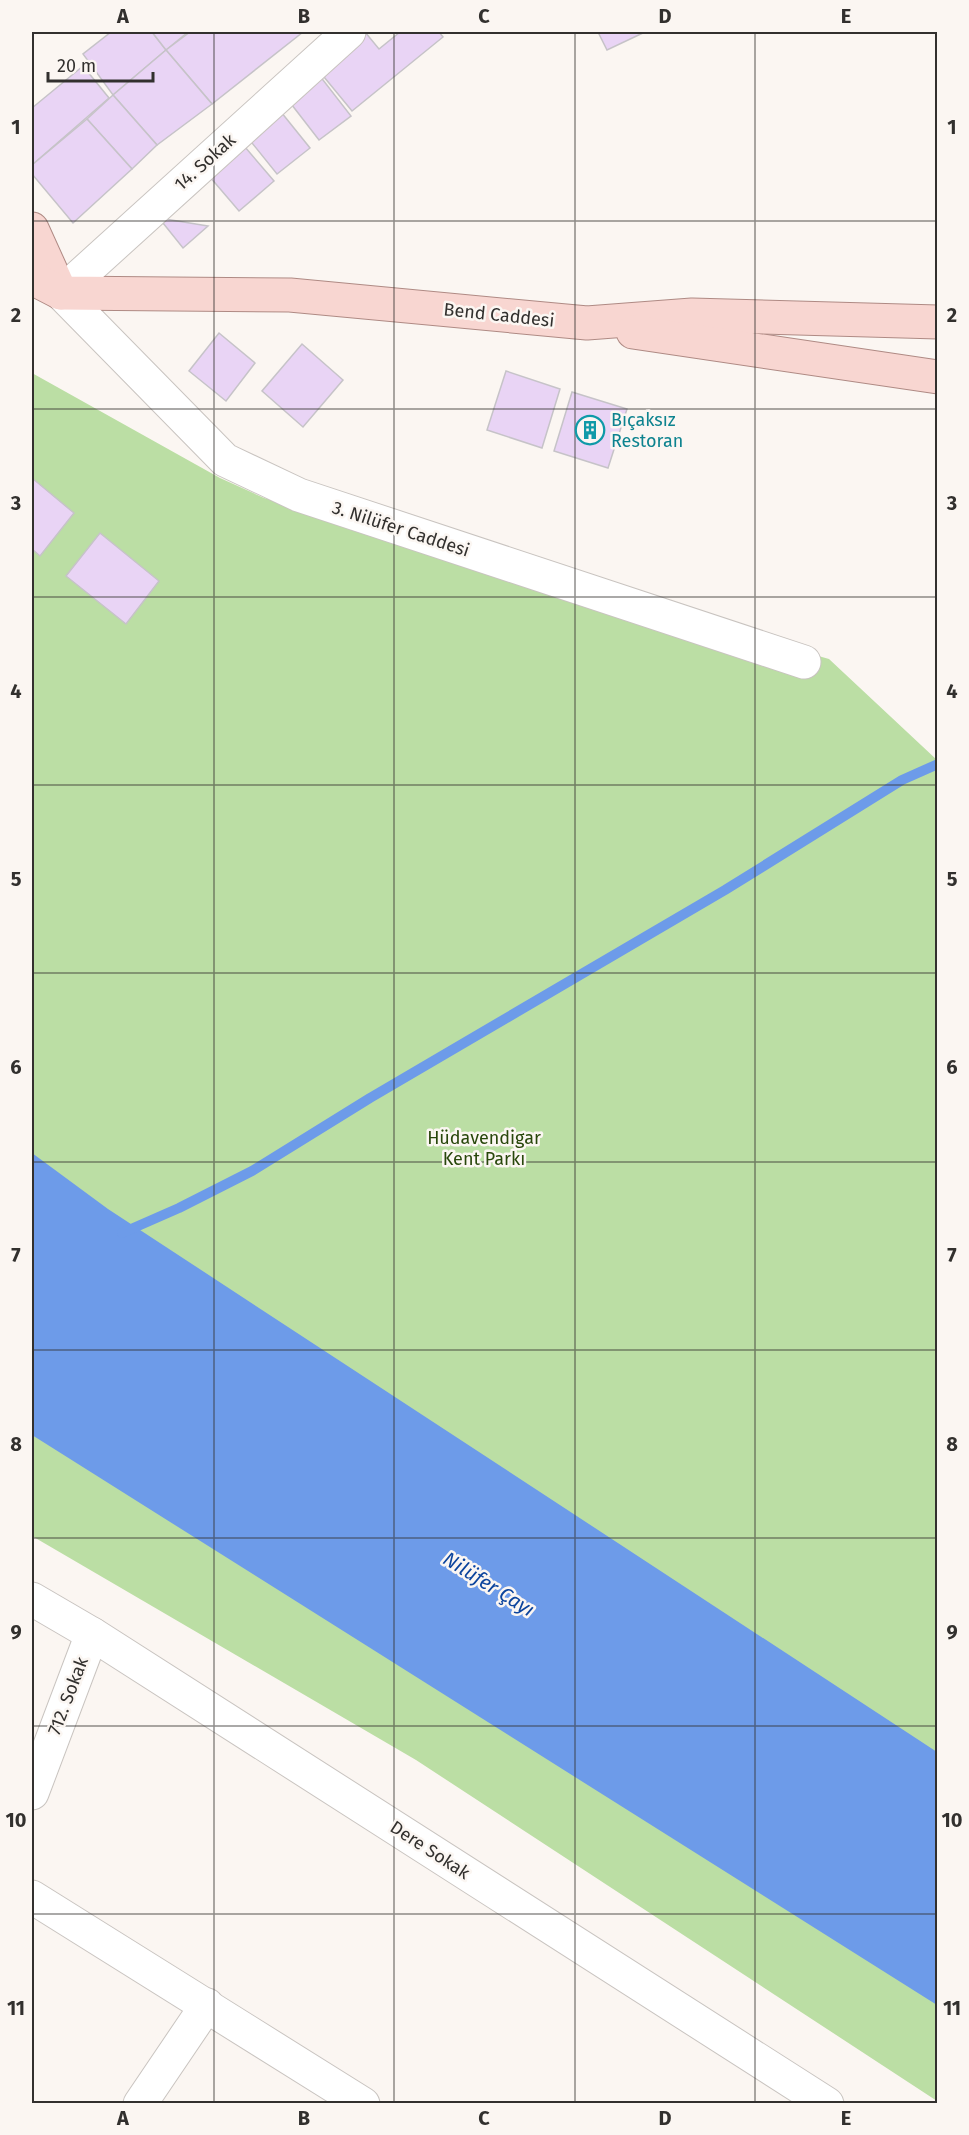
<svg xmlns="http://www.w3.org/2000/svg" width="969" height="2135" viewBox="0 0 969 2135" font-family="'Fira Sans',sans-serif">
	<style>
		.green { fill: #bbdea4 }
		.water { fill: #6d9be9 }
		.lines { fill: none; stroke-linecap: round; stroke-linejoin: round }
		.stream { stroke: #6d9be9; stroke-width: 10 }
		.building { fill: #e9d4f5; stroke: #c6c3c8; stroke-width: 1.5 }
		.minor-casing { stroke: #c9c4c0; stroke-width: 35 }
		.major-casing { stroke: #af8a84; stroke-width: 35 }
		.minor { stroke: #fff; stroke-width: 33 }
		.major { stroke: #f8d6d1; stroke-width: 33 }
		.grid { fill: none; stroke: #32302e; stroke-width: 1.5; stroke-opacity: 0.55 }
		.labels { text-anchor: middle; stroke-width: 5; stroke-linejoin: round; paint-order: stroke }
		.street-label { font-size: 18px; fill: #32302e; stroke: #fbf6f2 }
		.culture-label { font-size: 18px; fill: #0d838f; stroke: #fbf6f2; text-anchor: start }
		.park-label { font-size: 18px; fill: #28470b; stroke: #fbf6f2 }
		.water-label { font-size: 20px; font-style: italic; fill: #0c449d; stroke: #fbf6f2 }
		.neatline { fill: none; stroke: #32302e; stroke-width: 2 }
		.grid-label { font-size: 20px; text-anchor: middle; font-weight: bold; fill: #32302e }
	</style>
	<rect width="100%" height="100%" fill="#fbf6f2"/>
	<!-- green -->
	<polygon class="green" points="32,373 220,478 264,498 829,659 937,760 937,2101 416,1760 32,1536"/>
	<!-- water -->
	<polygon class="water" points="32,1153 108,1209 937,1752 937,2005 32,1435"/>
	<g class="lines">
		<!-- stream -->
		<polyline class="stream" points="122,1233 179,1208 252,1171 370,1098 725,890 902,780 938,764"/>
	</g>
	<!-- building -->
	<g class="building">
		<polygon points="111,32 152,32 166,50 113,95 83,54"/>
		<polygon points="152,32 188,32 166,50"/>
		<polygon points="190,32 303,32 212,104 166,50"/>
		<polygon points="358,32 365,32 379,49 400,32 439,32 443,37 352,111 315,66"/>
		<polygon points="598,32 645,32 607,50"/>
		<polygon points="166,50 212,104 157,145 113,95"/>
		<polygon points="83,66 109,98 32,165 32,108"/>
		<polygon points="316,71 351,116 319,140 285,96"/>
		<polygon points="113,95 157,145 132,169 87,119"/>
		<polygon points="277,107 310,148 277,174 244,133"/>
		<polygon points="87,119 132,169 73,223 32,174 32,165"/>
		<polygon points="239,140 274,181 239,211 204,170"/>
		<polygon points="159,218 208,226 183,248"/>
		<polygon points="219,333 255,363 226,401 189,371"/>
		<polygon points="302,344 343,380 303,427 262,391"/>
		<polygon points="506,371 560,389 542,448 487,430"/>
		<polygon points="572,392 627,409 608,468 554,451"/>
		<polygon points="32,478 74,513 40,556 32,549"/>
		<polygon points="100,533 159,581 126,624 66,576"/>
	</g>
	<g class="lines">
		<!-- minor casing -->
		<g class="minor-casing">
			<g id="minor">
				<polyline points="349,32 61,293 225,460 299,495 804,662"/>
				<polyline points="32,1599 92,1634 827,2104"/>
				<polyline points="32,1793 92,1634"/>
				<polyline points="32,1897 363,2104"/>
				<polyline points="140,2104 207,2005"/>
			</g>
		</g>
		<!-- major casing -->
		<g class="major-casing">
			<g id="major">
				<polyline points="32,229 61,293"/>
				<polyline points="32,278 61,293 290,295 587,323 692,315 938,322"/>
				<polyline points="633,332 938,377"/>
			</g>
		</g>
		<!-- minor -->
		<use href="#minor" class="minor"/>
		<!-- major -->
		<use href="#major" class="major"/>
	</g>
	<!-- grid -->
	<path class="grid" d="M214,32V2104M394,32V2104M575,32V2104M755,32V2104M32,221H938M32,409H938M32,597H938M32,785H938M32,973H938M32,1162H938M32,1350H938M32,1538H938M32,1726H938M32,1914H938"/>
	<!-- icons -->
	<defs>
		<g id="building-ring" transform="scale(1.5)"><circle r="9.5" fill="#fbf6f2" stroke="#0f9aa8" stroke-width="1.5"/><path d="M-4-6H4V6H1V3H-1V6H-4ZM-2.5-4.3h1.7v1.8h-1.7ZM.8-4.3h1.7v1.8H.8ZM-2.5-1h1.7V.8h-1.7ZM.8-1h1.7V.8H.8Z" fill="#0f9aa8"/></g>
	</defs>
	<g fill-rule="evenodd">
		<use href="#building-ring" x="590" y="430"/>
	</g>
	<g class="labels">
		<!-- street labels -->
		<g class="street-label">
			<text transform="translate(205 162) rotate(-42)" y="6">14. Sokak</text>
			<text transform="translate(499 315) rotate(6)" y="6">Bend Caddesi</text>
			<text transform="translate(401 529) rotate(18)" y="6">3. Nilüfer Caddesi</text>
			<text transform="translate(68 1696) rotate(-69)" y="6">712. Sokak</text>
			<text transform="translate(430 1850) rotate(33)" y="6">Dere Sokak</text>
		</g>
		<!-- culture labels -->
		<g class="culture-label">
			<text x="611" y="426">Bıçaksız<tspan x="611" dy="21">Restoran</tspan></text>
		</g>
		<!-- park labels -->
		<g class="park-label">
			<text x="484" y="1144">Hüdavendigar<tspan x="484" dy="21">Kent Parkı</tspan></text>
		</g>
		<!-- water labels -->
		<g class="water-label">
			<text transform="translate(489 1584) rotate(32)" y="7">Nilüfer Çayı</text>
		</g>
	</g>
	<!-- border -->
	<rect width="969" height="2135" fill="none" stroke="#fbf6f2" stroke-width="66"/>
	<!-- scale -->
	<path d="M48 72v9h105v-9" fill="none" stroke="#32302e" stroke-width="3"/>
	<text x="57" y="72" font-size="18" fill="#32302e" stroke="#fbf6f2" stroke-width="4.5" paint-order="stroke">20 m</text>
	<rect x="33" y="33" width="903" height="2069" class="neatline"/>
	<g class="grid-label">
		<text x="123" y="23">A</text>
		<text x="304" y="23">B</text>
		<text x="484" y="23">C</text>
		<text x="665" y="23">D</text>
		<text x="846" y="23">E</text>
		<text x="16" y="134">1</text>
		<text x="952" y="134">1</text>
		<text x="16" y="322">2</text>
		<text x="952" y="322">2</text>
		<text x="16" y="510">3</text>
		<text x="952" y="510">3</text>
		<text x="16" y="698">4</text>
		<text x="952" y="698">4</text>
		<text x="16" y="886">5</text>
		<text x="952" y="886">5</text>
		<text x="16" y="1074">6</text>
		<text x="952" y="1074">6</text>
		<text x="16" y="1262">7</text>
		<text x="952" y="1262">7</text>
		<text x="16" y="1451">8</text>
		<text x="952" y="1451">8</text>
		<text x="16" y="1639">9</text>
		<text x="952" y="1639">9</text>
		<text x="16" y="1827">10</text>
		<text x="952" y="1827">10</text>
		<text x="16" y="2015">11</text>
		<text x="952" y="2015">11</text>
		<text x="123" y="2125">A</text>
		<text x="304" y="2125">B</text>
		<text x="484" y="2125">C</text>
		<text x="665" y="2125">D</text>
		<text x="846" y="2125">E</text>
	</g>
</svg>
